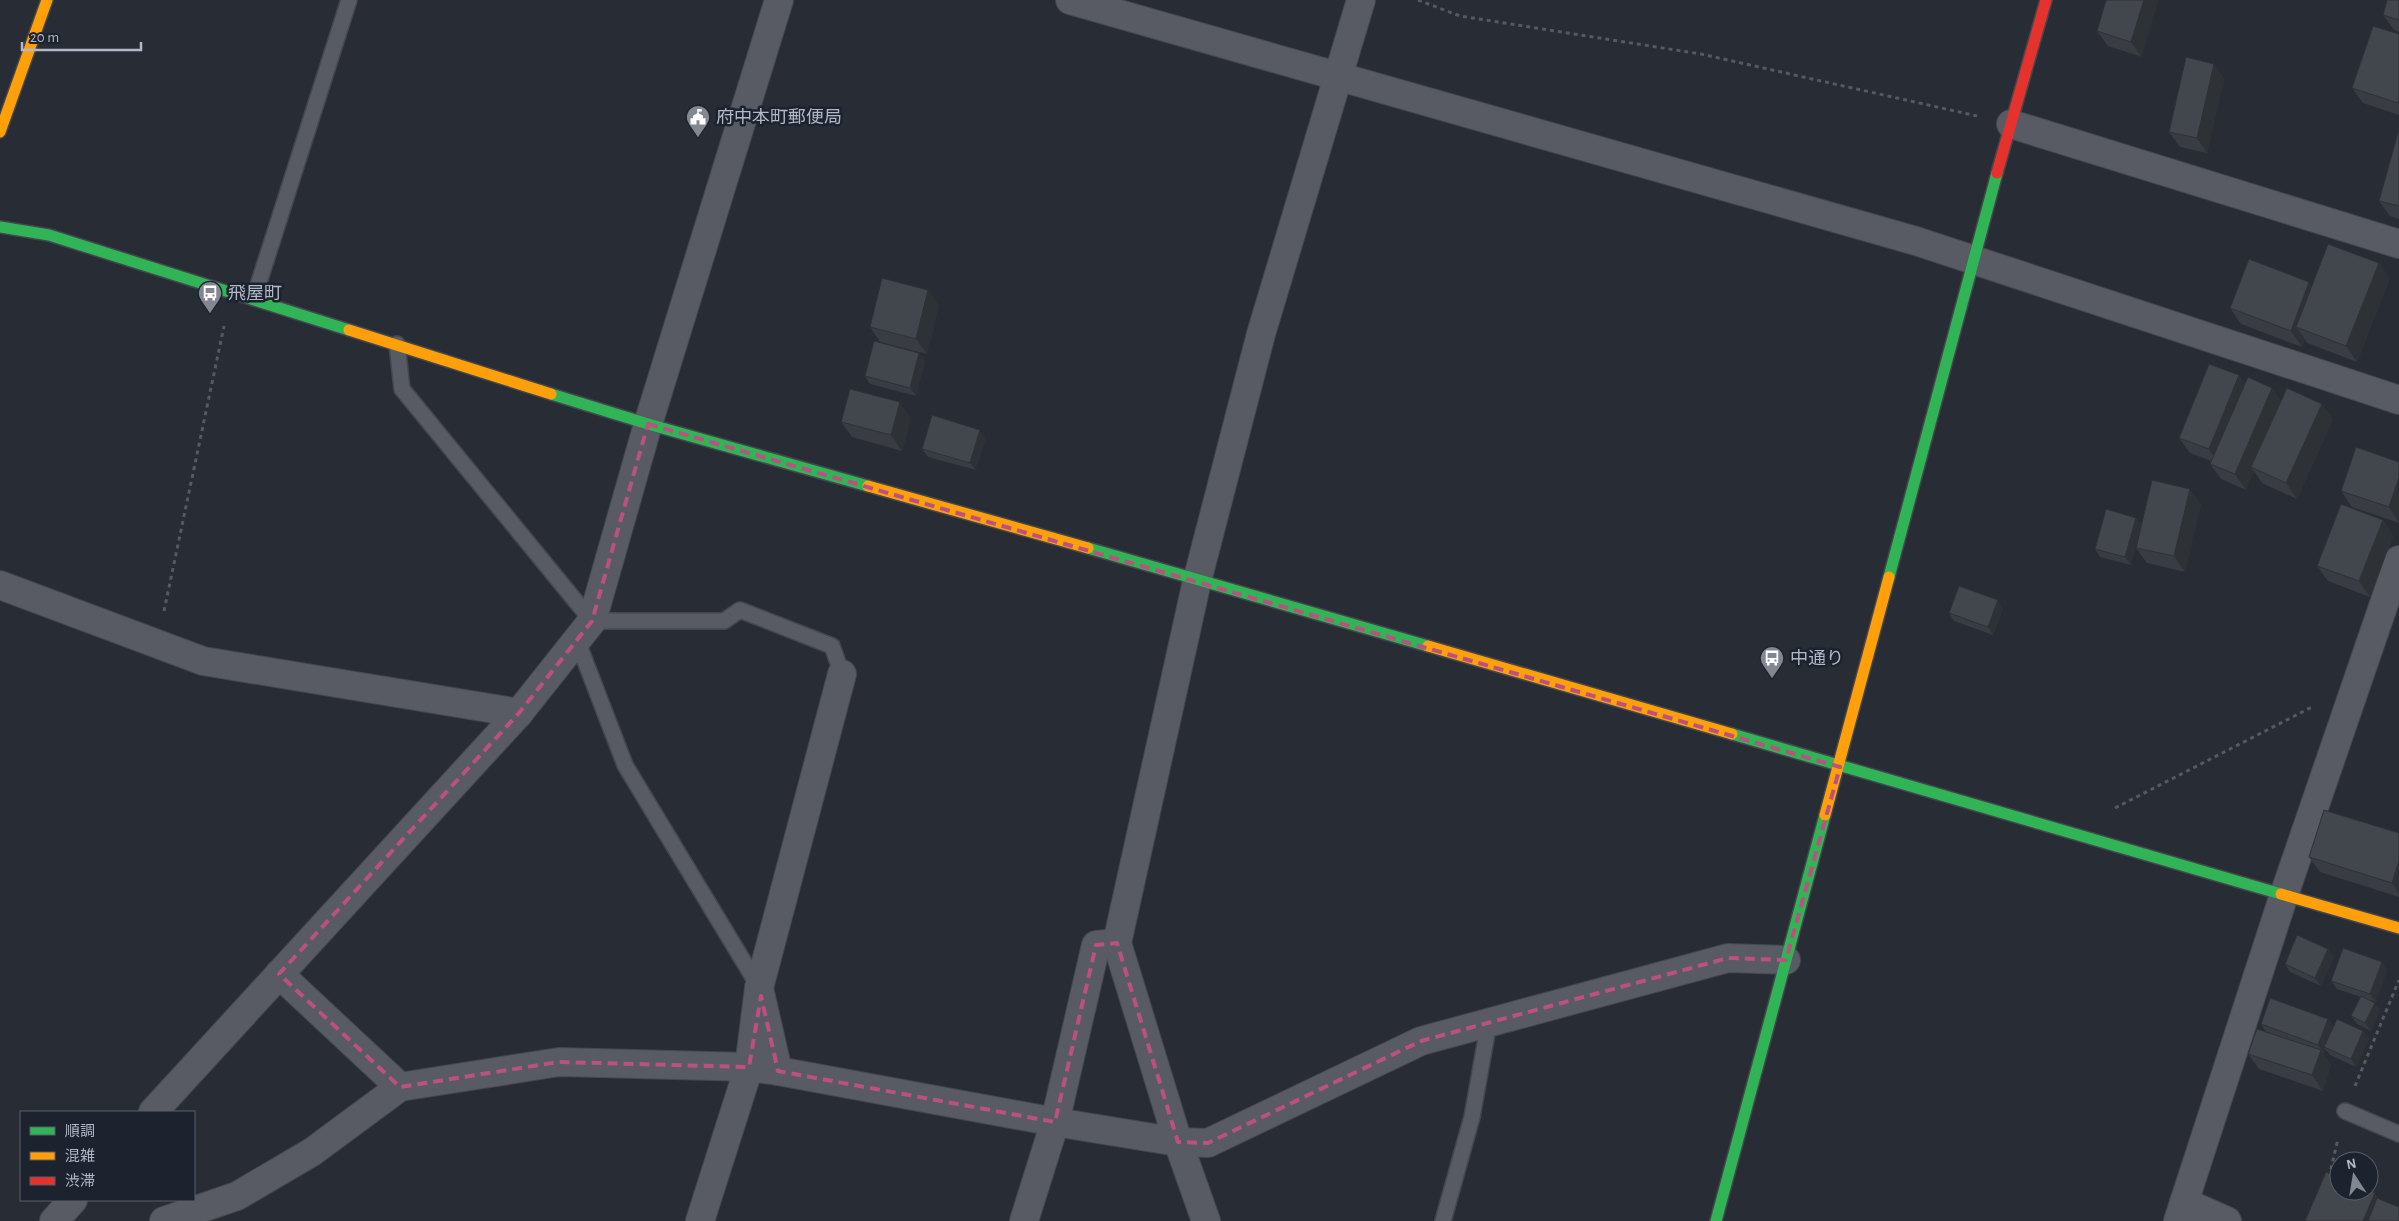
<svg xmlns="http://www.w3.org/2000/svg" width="2399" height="1221" viewBox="0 0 2399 1221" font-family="'Alegreya Sans','Noto Sans JP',sans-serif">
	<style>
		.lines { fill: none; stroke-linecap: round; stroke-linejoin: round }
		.lane-casing { stroke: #44474d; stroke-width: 18 }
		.street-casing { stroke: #44474d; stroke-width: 30 }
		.fast-casing { stroke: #44474d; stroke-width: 14 }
		.slow-casing { stroke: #44474d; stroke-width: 14 }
		.jam-casing { stroke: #44474d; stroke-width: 14 }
		.path { stroke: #555a5f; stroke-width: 3; stroke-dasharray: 4 4; stroke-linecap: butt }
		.lane { stroke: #585b63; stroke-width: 15 }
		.street { stroke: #585b63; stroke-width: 28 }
		.fast { stroke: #30b455; stroke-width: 11 }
		.slow { stroke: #ff9f0a; stroke-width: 11 }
		.jam { stroke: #e5322d; stroke-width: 11 }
		.wall { fill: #393c42 }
		.shaded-wall { fill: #2e3136 }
		.building { fill: #42464d; stroke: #2e3136 }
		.marked { fill: none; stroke: #bc5080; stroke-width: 4; stroke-dasharray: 10 6; stroke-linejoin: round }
		.labels { text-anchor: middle; stroke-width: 5; stroke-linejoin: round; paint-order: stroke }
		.poi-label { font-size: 18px; fill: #b2b8c5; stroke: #1c222e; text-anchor: start }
	</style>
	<rect width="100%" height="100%" fill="#282c34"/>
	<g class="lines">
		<!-- lane casing -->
		<g class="lane-casing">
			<g id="lane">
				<polyline points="254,298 349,0"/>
				<polyline points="397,344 402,389 592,621 724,621 740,610 832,646 842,674"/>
				<polyline points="577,640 625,765 759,987"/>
				<polyline points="2345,1111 2399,1134"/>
				<polyline points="1443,1221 1472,1117 1489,1022"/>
			</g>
		</g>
		<!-- street casing -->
		<g class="street-casing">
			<g id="street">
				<polyline points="1070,0 1916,241 2399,400"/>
				<polyline points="2011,124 2399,244"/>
				<polyline points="0,585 203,661 519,713"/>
				<polyline points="279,974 400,1087"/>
				<polyline points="759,988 778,1071 1055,1122 1178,1142 1208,1143 1421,1041 1728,958 1786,960"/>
				<polyline points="153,1112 519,713 592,621 648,424 779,0"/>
				<polyline points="2184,1202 2227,1221"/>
				<polyline points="54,1221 73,1200"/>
				<polyline points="164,1221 237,1196 312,1152 400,1087 559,1062 749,1067 778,1071"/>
				<polyline points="700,1221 749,1067 759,988 842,674"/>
				<polyline points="1024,1221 1055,1122 1096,945 1117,943"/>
				<polyline points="1206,1221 1178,1142 1117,943 1197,581 1261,334 1361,0"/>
				<polyline points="2178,1221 2284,895 2399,560"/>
			</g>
		</g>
		<!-- fast casing -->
		<g class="fast-casing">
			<g id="fast">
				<polyline points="0,227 49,235 349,330"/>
				<polyline points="551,394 648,424 868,486"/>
				<polyline points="1088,548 1428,646"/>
				<polyline points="1889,577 1997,173"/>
				<polyline points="1732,734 2281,894"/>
				<polyline points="1716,1221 1825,815"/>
			</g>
		</g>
		<!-- slow casing -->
		<g class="slow-casing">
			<g id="slow">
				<polyline points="0,132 47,0"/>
				<polyline points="349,330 551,394"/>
				<polyline points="868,486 1088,548"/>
				<polyline points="1428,646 1732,734"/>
				<polyline points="1825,815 1889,577"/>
				<polyline points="2281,894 2399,928"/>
			</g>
		</g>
		<!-- jam casing -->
		<g class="jam-casing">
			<polyline id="jam" points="1997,173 2046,0"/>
		</g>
		<!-- path -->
		<g class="path">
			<polyline points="1418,0 1460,16 1701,54 1977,116"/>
			<polyline points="164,611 224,326"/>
			<polyline points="2115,808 2312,707"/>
			<polyline points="2355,1086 2399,980"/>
			<polyline points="2329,1177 2338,1139"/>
		</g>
		<!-- lane -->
		<use href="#lane" class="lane"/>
		<!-- street -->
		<use href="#street" class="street"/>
		<!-- fast -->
		<use href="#fast" class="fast"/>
		<!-- slow -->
		<use href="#slow" class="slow"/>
		<!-- jam -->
		<use href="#jam" class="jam"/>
	</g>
	<!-- wall -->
	<g class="wall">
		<polygon points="2106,0 2142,57 2108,46 2097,31"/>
		<polygon points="2399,0 2399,32 2394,30 2383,15"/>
		<polygon points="2399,34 2399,115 2363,103 2352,88"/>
		<polygon points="2214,64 2224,79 2207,153 2180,147 2169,132"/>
		<polygon points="2399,129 2399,219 2390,216 2379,201"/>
		<polygon points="2390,278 2357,362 2307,343 2305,339 2302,347 2241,324 2230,308 2312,286"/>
		<polygon points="939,305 927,354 880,342 870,327"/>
		<polygon points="919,353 925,361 916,396 870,384 865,376"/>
		<polygon points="2245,384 2272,388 2281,401 2322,404 2333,419 2297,499 2262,483 2254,471 2246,490 2221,479 2210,464 2211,461 2190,453 2179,438"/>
		<polygon points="911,418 902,451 852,437 841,422"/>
		<polygon points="986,437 976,470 928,457 922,449"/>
		<polygon points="2399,462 2399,523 2352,507 2341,491"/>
		<polygon points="2201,504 2185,572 2147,563 2136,548 2139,536 2131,565 2100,557 2095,549 2136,518 2142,525"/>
		<polygon points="2383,520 2393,536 2370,597 2328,581 2317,566"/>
		<polygon points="2003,608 1993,635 1954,621 1949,613"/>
		<polygon points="2399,833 2399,897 2320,872 2309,857"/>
		<polygon points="2328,949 2334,957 2321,986 2290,972 2285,964"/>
		<polygon points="2382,962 2387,970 2376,1002 2367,999 2375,1003 2380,1011 2371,1031 2357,1024 2351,1016 2361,997 2337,989 2331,981"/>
		<polygon points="2328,1019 2333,1026 2363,1031 2369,1039 2356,1067 2330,1055 2325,1049 2324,1053 2322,1052 2331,1065 2323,1091 2259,1069 2248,1054 2266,1032 2261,1024"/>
	</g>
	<!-- shaded-wall -->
	<g class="shaded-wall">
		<polygon points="2144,0 2159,0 2142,57 2131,42"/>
		<polygon points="2214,64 2224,79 2207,153 2197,138"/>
		<polygon points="2379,263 2390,278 2357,362 2346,346"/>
		<polygon points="2309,282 2320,298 2296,327 2305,339 2302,347 2291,331"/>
		<polygon points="928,290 939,305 927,354 916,339"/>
		<polygon points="919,353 925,361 916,396 910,388"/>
		<polygon points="2239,375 2250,391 2220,465 2209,449"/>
		<polygon points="2272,388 2283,404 2251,467 2254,471 2246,490 2235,474"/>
		<polygon points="900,402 911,418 902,451 891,435"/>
		<polygon points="2322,404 2333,419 2297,499 2286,483"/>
		<polygon points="980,430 986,437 976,470 970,463"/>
		<polygon points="2399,478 2399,522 2389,507"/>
		<polygon points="2190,489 2201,504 2185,572 2174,556"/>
		<polygon points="2136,518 2142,525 2131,565 2125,557"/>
		<polygon points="2383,520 2393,536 2370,597 2359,581"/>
		<polygon points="1998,600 2003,608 1993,635 1988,627"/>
		<polygon points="2399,861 2399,893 2392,883"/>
		<polygon points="2328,949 2334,957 2321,986 2315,978"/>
		<polygon points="2382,962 2387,970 2376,1002 2370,994"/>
		<polygon points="2375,1003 2380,1011 2371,1031 2365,1023"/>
		<polygon points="2328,1019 2334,1027 2324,1047 2325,1049 2324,1053 2318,1045"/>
		<polygon points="2363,1031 2369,1039 2356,1067 2351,1059"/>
		<polygon points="2321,1050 2331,1065 2323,1091 2312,1075"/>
		<polygon points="2375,1193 2386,1208 2381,1221 2363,1221"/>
	</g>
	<!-- building -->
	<g class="building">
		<polygon points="2106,0 2144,0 2131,42 2097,31"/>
		<polygon points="2387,0 2399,0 2399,20 2383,15"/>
		<polygon points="2373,26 2399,34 2399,100 2398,103 2352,88"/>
		<polygon points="2186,57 2214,64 2197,138 2169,132"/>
		<polygon points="2399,129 2399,206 2379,201"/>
		<polygon points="2328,244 2379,263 2346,346 2296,327"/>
		<polygon points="2249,259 2309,282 2291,331 2230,308"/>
		<polygon points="882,278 928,290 916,339 870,327"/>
		<polygon points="874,341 919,353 910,388 865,376"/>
		<polygon points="2209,364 2239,375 2209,449 2179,438"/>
		<polygon points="2248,377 2272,388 2235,474 2210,464"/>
		<polygon points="2287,388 2322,404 2286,483 2251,467"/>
		<polygon points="850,389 900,402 891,435 841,422"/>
		<polygon points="932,415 980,430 970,463 922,449"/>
		<polygon points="2356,447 2399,462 2399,478 2389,507 2341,491"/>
		<polygon points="2152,480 2190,489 2174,556 2136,548"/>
		<polygon points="2341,504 2383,520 2359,581 2317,566"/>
		<polygon points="2106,509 2136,518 2125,557 2095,549"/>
		<polygon points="1959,586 1998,600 1988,627 1949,613"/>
		<polygon points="2324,810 2399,833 2399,861 2392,883 2309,857"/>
		<polygon points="2297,935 2328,949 2315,978 2285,964"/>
		<polygon points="2343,948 2382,962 2370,994 2331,981"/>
		<polygon points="2361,996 2375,1003 2365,1023 2351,1016"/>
		<polygon points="2270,998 2328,1019 2318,1045 2261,1024"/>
		<polygon points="2337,1019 2363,1031 2351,1059 2324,1047"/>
		<polygon points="2257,1029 2321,1050 2312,1075 2248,1054"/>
		<polygon points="2326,1172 2339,1178 2339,1191 2369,1191 2369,1190 2375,1193 2363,1221 2305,1221"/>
		<polygon points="2377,1198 2399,1207 2399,1221 2368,1221"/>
	</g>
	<!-- marked area -->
	<path class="marked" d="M648,424L1840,767L1786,960L1728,958L1421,1041L1208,1143L1178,1142L1117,943L1096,945L1055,1122L778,1071L761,996L749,1067L559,1062L400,1087L279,974L519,713L592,621Z"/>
	<!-- icons -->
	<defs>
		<g id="civic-pin" transform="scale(1.25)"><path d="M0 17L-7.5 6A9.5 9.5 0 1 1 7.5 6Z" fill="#828792" stroke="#1c222e"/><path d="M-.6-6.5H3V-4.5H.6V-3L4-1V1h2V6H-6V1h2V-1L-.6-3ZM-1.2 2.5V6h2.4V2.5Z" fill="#fff"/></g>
		<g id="bus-pin" transform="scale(1.25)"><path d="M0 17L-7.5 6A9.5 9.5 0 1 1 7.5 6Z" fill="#828792" stroke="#1c222e"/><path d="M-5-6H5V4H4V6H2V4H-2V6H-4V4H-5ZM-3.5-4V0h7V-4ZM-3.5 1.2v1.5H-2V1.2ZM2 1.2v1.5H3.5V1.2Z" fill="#fff"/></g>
	</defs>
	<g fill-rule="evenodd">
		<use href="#civic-pin" x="698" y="117"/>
		<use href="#bus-pin" x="210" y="293"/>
		<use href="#bus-pin" x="1772" y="658"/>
	</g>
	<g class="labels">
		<!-- poi labels -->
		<g class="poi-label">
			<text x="716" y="123">府中本町郵便局</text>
			<text x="228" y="299">飛屋町</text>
			<text x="1790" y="664">中通り</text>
		</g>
	</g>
	<!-- legend -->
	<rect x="20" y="1111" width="175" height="90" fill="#1c222e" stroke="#585e6a"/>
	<rect x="30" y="1127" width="25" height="8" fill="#30b455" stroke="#585e6a"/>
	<text x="65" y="1136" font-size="15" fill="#b2b8c5">順調</text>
	<rect x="30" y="1152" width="25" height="8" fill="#ff9f0a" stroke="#585e6a"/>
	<text x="65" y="1161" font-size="15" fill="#b2b8c5">混雑</text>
	<rect x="30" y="1177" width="25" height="8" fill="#e5322d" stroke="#585e6a"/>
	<text x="65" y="1186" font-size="15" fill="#b2b8c5">渋滞</text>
	<!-- north arrow -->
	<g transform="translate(2354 1176) rotate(348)"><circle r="24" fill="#1c222e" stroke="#585e6a"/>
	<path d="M0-4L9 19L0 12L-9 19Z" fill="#828792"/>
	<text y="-8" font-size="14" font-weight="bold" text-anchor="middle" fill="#b2b8c5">N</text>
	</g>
	<!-- scale -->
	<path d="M22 42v8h119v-8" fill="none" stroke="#b2b8c5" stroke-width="2.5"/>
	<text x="30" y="42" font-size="15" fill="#b2b8c5" stroke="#1c222e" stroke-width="4" paint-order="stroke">20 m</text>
</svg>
